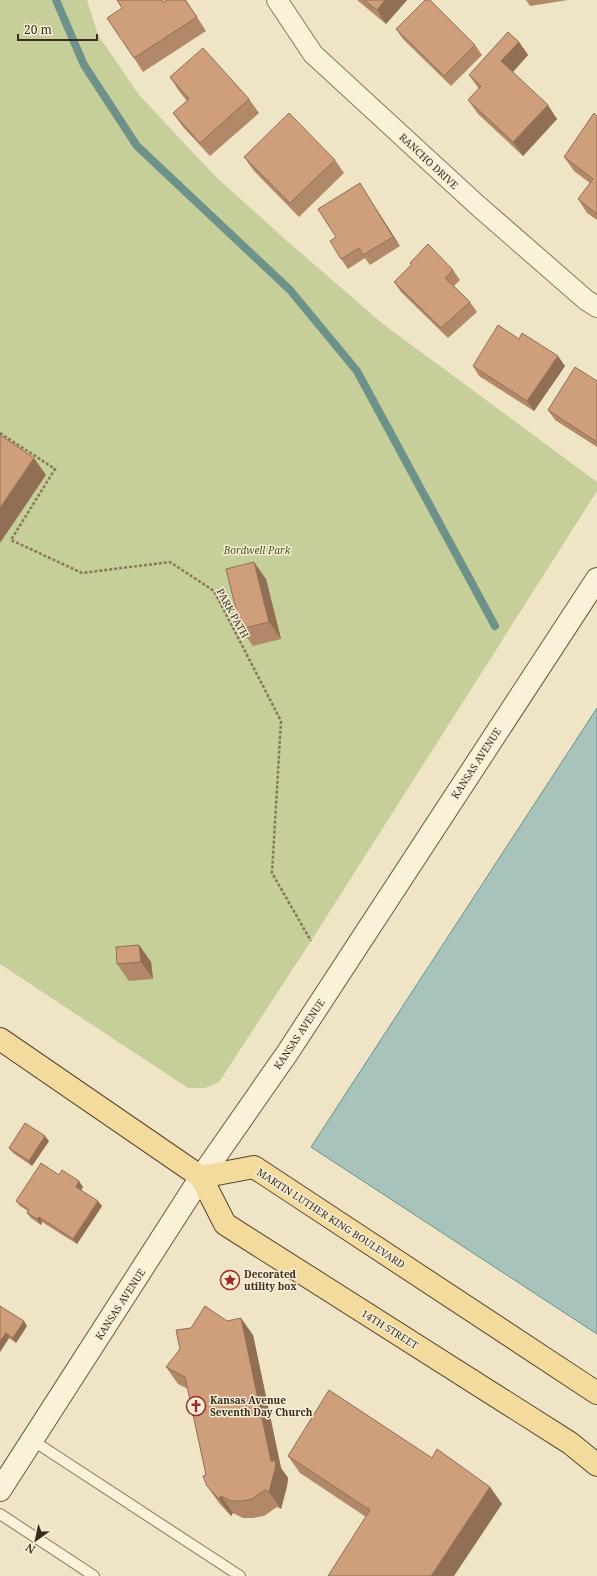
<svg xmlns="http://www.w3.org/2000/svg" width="597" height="1576" viewBox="0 0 597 1576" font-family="'Noto Serif',serif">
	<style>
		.green { fill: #c6ce99 }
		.water { fill: #a7c3bb; stroke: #6d928a }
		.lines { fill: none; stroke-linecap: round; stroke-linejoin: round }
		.stream { stroke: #6d928a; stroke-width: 8 }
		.lane-casing { stroke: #8b765b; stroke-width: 12 }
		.street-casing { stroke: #8b765b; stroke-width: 22 }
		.secondary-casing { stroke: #6d573e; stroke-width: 24 }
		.primary-casing { stroke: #59442f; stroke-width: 24 }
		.path { stroke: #8b765b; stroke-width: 2.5; stroke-dasharray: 3 2; stroke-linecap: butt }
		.lane { stroke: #faf1d9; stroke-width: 10 }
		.street { stroke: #faf1d9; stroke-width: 20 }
		.secondary { stroke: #faf1d9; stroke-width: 22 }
		.primary { stroke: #f3da9d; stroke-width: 22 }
		.wall { fill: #b18969 }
		.shaded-wall { fill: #906f55 }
		.building { fill: #ce9f7a; stroke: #906f55 }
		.labels { text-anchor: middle; stroke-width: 3; stroke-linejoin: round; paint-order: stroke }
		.street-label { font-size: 10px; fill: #3b2d1f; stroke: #f7eed5 }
		.park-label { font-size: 10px; font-style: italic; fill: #4a5825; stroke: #f7eed5 }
		.poi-label { font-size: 10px; font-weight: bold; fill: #3b2d1f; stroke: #f7eed5; text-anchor: start }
	</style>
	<rect width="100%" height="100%" fill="#efe4c5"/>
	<!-- green -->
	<polygon class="green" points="0,0 87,0 98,35 139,95 215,176 287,241 383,324 597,482 597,491 311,941 219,1082 205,1088 188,1088 0,964"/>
	<!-- water -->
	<polygon class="water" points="597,708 597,1334 311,1147"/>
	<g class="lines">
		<!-- stream -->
		<polyline class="stream" points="56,0 84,65 137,146 290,290 357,371 495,626"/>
		<!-- lane casing -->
		<g class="lane-casing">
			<g id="lane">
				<polyline points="32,1440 240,1576"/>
				<polyline points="0,1514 94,1576"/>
			</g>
		</g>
		<!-- street casing -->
		<g class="street-casing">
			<polyline id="street" points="277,0 313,54 476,204 586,300 597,307"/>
		</g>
		<!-- secondary casing -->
		<g class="secondary-casing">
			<polyline id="secondary" points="0,1490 201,1177 288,1052 597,579"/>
		</g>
		<!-- primary casing -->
		<g class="primary-casing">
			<g id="primary">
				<polyline points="0,1039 201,1177 254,1167 597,1393"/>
				<polyline points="201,1177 225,1224 570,1443 597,1465"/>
			</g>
		</g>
		<!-- path -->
		<polyline class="path" points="0,433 55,469 11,540 82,573 170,562 214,591 281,721 272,873 311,941"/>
		<!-- lane -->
		<use href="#lane" class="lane"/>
		<!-- street -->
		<use href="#street" class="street"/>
		<!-- secondary -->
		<use href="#secondary" class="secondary"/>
		<!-- primary -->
		<use href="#primary" class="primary"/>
	</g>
	<!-- wall -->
	<g class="wall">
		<polygon points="117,0 162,0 164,2 186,0 206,31 143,72 134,58 122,8"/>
		<polygon points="357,0 407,0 386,24"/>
		<polygon points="526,0 568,0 530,6"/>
		<polygon points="396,29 475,45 482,55 451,86 403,39"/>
		<polygon points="519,42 528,55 513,72 557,119 523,156 478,114 468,100 479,89 469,75"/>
		<polygon points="170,77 249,99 259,113 210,156 183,127 173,113 187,101 179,91"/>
		<polygon points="597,116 597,220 587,213 578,199 590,183 574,171 564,157"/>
		<polygon points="244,157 335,160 344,173 299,217 254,171"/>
		<polygon points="360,183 366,193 400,246 370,265 365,258 348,269 341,259 336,237"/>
		<polygon points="410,263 453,270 460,280 454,286 470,302 477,312 448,338 401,292 394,282 412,264"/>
		<polygon points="519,339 565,366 534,411 479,376 473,366"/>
		<polygon points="597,381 597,447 555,420 548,410"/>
		<polygon points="266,579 281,639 253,646 241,629"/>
		<polygon points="139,945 151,962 153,979 129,981 117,964"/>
		<polygon points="49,1141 32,1166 13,1153 9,1148"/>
		<polygon points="59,1175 83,1187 81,1190 102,1206 77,1244 42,1222 41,1225 31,1218 27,1213 28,1211 20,1206 16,1201"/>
		<polygon points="0,1306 27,1326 16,1343 9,1338 0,1352"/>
		<polygon points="227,1321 253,1335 281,1468 288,1478 287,1486 281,1509 277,1507 264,1516 253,1518 243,1518 233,1513 231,1516 219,1503 207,1486 206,1475 188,1389 178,1384 166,1367 180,1349 191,1328"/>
		<polygon points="288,1456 432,1458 490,1487 502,1504 366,1517 300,1473"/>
	</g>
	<!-- shaded-wall -->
	<g class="shaded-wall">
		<polygon points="385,0 407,0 386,24 377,10"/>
		<polygon points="519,42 528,55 510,75 501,61"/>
		<polygon points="548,105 557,119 523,156 513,142"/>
		<polygon points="360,183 366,193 400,246 393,237"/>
		<polygon points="558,356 565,366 534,411 527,401"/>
		<polygon points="34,458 46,475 0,543 0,508"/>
		<polygon points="254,562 266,579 281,639 269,622"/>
		<polygon points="139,945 151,962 153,979 141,962"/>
		<polygon points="45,1136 49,1141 32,1166 29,1161"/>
		<polygon points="79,1181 83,1187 80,1192 76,1187"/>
		<polygon points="98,1201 102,1206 77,1244 73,1239"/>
		<polygon points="39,1217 42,1222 41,1225 37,1219"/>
		<polygon points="241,1318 253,1335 281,1468 288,1478 287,1486 281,1509 269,1492 271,1461"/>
		<polygon points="24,1321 27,1326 16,1343 13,1338"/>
		<polygon points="6,1333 9,1338 0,1352 0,1341"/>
		<polygon points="490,1487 502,1504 454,1576 431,1576"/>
		<polygon points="221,1496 233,1513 231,1516 219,1499"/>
	</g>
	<!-- building -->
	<g class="building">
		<polygon points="117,0 162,0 163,2 167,0 185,0 197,17 134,58 107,18 122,8"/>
		<polygon points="364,0 385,0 377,10"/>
		<polygon points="425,0 430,0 475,45 444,76 396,29"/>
		<polygon points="508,32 519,42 501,61 548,105 513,142 468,100 481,86 469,75"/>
		<polygon points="203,48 249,99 200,143 173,113 189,99 170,77"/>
		<polygon points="289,113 335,160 290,203 244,157"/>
		<polygon points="594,113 597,116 597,214 578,199 593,179 564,157"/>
		<polygon points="360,183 393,237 363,255 359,248 341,259 330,241 336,237 318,209"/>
		<polygon points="428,244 453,270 445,278 470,302 441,328 394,282 412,264 410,263"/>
		<polygon points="498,325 519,339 522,333 558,356 527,401 473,366"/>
		<polygon points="575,367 597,381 597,442 548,410"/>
		<polygon points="0,435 34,458 0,508"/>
		<polygon points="254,562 269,622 241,629 226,569"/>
		<polygon points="139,945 141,962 117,964 116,947"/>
		<polygon points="25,1123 45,1136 29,1161 9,1148"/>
		<polygon points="41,1163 59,1175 62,1170 79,1181 76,1187 98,1201 73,1239 39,1217 37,1219 27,1213 29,1210 16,1201"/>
		<polygon points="0,1306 24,1321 13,1338 6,1333 0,1341"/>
		<polygon points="205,1306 227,1321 241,1318 271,1461 276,1461 275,1469 269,1492 265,1490 252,1499 242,1501 231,1501 221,1496 219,1499 207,1486 203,1476 206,1475 185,1377 166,1367 180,1349 176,1330 191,1328"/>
		<polygon points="329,1390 432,1458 437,1449 490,1487 431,1576 328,1576 370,1510 288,1456"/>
	</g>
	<!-- icons -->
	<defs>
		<g id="sight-ring" transform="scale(1)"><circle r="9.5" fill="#f7eed5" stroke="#9c2b29" stroke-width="1.5"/><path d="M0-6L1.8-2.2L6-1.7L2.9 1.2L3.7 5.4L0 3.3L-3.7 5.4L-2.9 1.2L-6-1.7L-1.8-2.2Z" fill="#9c2b29"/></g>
		<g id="church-ring" transform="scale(1)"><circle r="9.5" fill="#f7eed5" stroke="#9c2b29" stroke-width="1.5"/><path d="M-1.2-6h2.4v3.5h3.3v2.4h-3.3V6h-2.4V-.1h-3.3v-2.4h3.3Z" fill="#9c2b29"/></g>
	</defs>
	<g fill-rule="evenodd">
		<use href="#sight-ring" x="230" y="1280"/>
		<use href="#church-ring" x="196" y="1406"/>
	</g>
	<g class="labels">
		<!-- street labels -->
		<g class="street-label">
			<text transform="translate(429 161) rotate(43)" y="4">RANCHO DRIVE</text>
			<text transform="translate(233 613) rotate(61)" y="4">PARK PATH</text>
			<text transform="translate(476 763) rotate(-57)" y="4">KANSAS AVENUE</text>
			<text transform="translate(299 1034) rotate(-56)" y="4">KANSAS AVENUE</text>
			<text transform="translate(331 1218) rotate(33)" y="4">MARTIN LUTHER KING BOULEVARD</text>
			<text transform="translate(120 1304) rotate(-57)" y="4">KANSAS AVENUE</text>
			<text transform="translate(390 1329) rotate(32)" y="4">14TH STREET</text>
		</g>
		<!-- park labels -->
		<g class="park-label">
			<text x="257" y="554">Bordwell Park</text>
		</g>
		<!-- poi labels -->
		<g class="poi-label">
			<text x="244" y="1278">Decorated<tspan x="244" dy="12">utility box</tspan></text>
			<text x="210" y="1404">Kansas Avenue<tspan x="210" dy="12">Seventh Day Church</tspan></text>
		</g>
	</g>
	<!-- north arrow -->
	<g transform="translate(36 1540) rotate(213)" stroke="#f7eed5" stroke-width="3" paint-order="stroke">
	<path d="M0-3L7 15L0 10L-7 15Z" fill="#3b2d1f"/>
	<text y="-6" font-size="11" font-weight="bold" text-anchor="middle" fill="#3b2d1f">N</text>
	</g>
	<!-- scale -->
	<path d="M18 34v6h79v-6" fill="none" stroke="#3b2d1f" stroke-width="2"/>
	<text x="24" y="34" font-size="12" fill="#3b2d1f" stroke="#f7eed5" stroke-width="3" paint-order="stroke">20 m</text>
</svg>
